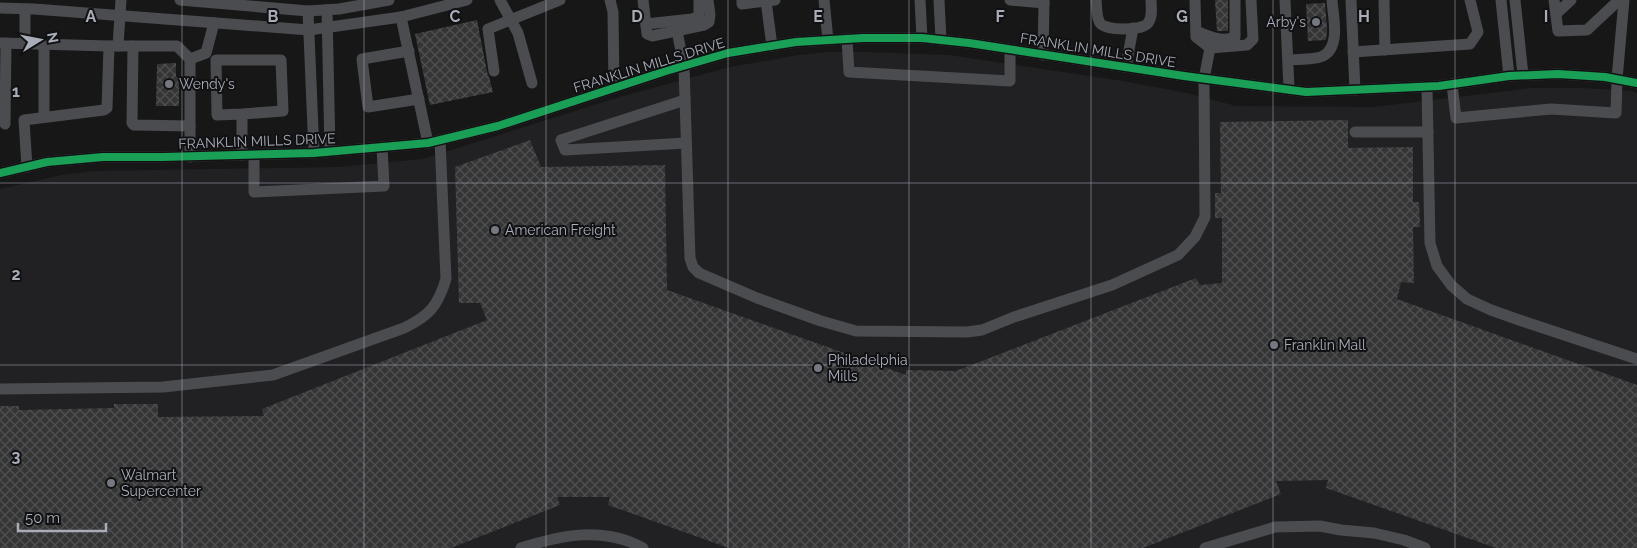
<svg xmlns="http://www.w3.org/2000/svg" width="1637" height="548" viewBox="0 0 1637 548" font-family="Raleway,sans-serif">
	<style>
		.built { fill: #212123 }
		.building { fill: url(#building-cross-hatch) }
		.lines { fill: none; stroke-linecap: round; stroke-linejoin: round }
		.minor { stroke: #4b4c50; stroke-width: 11 }
		.cycleway-casing { stroke: #111113; stroke-width: 11 }
		.cycleway { stroke: #1a9f57; stroke-width: 8 }
		.grid { fill: none; stroke: #a8adb8; stroke-width: 1; stroke-opacity: 0.55 }
		.poi-dot { fill: #757880; stroke: #111113; stroke-width: 2 }
		.labels { text-anchor: middle; stroke-width: 4; stroke-linejoin: round; paint-order: stroke }
		.poi-label { font-size: 14px; fill: #a8adb8; stroke: #111113; text-anchor: start }
		.street-label { font-size: 14px; fill: #a8adb8; stroke: #111113 }
		.grid-label { font-size: 16px; text-anchor: middle; font-weight: bold; fill: #a8adb8; stroke: #111113; stroke-width: 4; stroke-linejoin: round; paint-order: stroke }
	</style>
	<defs>
		<pattern id="building-cross-hatch" width="8" height="8" patternUnits="userSpaceOnUse" patternTransform="scale(1.25)"><rect width="8" height="8" fill="#353536"/><path d="M0 0l8 8M0 8l8-8" fill="none" stroke="#4f5051"/></pattern>
	</defs>
	<rect width="100%" height="100%" fill="#171717"/>
	<!-- built -->
	<polygon class="built" points="828,52 865,52 949,55 1123,81 1187,93 1236,106 1374,107 1532,88 1582,88 1632,91 1637,93 1637,548 0,548 0,189 62,175 94,171 338,167 422,159 623,96 730,67 799,55"/>
	<!-- building -->
	<g class="building">
		<polygon points="1215,0 1228,0 1228,31 1217,31"/>
		<polygon points="1325,3 1327,30 1326,40 1308,41 1306,4"/>
		<polygon points="477,20 487,72 489,77 493,92 430,105 415,34"/>
		<polygon points="176,63 176,77 179,77 179,106 156,106 157,64"/>
		<polygon points="1348,120 1348,148 1413,147 1413,202 1419,202 1420,227 1413,227 1414,283 1401,282 1397,299 1637,385 1637,548 1496,548 1326,488 1328,480 1276,481 1281,494 1143,548 729,548 608,505 610,497 557,497 560,505 451,548 0,548 0,406 19,406 19,410 114,408 114,404 158,404 158,417 264,416 262,409 487,320 480,303 459,303 455,167 530,140 541,167 665,165 667,290 906,375 906,370 956,371 1196,278 1200,285 1222,283 1222,218 1215,218 1215,193 1221,193 1220,122"/>
	</g>
	<g class="lines">
		<!-- minor -->
		<g class="minor">
			<polyline points="180,0 308,11 339,9 389,0"/>
			<polyline points="500,0 518,33 532,83"/>
			<polyline points="610,0 613,12 614,88"/>
			<polyline points="643,0 647,34 652,36 704,25 709,22 710,15 708,0"/>
			<polyline points="742,0 742,4 775,0"/>
			<polyline points="824,0 828,40"/>
			<polyline points="920,0 922,38"/>
			<polyline points="939,0 941,40"/>
			<polyline points="1010,0 1044,3 1044,0"/>
			<path d="M1096,0C1097,7 1096,17 1100,23C1106,31 1142,31 1148,23C1153,17 1151,7 1151,0"/>
			<polyline points="1195,0 1196,37 1210,48 1247,45 1253,39 1251,0"/>
			<polyline points="1285,0 1289,89"/>
			<polyline points="1351,0 1355,90"/>
			<polyline points="1384,0 1385,50"/>
			<polyline points="1501,0 1509,76"/>
			<polyline points="1515,0 1523,75"/>
			<polyline points="1554,0 1558,31 1587,30 1619,0"/>
			<polyline points="766,1 772,46"/>
			<polyline points="0,8 34,9 309,30 401,17 467,0"/>
			<polyline points="327,10 330,151"/>
			<polyline points="308,11 314,153"/>
			<polyline points="1556,14 1571,0"/>
			<polyline points="401,17 428,143"/>
			<polyline points="646,24 692,19 699,16 699,0"/>
			<polyline points="677,31 684,66 690,258 693,267 699,273 757,298 821,321 856,331 967,332 982,330 1014,317 1112,285 1178,255 1195,237 1205,217 1204,79 1210,48"/>
			<path d="M1196,31C1208,36 1222,43 1235,37V0"/>
			<polyline points="847,39 849,72 1010,81 1010,50"/>
			<polyline points="0,43 109,46"/>
			<polyline points="25,44 25,9"/>
			<polyline points="118,46 121,0"/>
			<polyline points="133,46 132,123 134,125 190,126"/>
			<polyline points="409,51 362,59 368,107 419,99"/>
			<polyline points="1353,52 1470,44 1478,32 1470,0"/>
			<polyline points="1043,55 1044,3"/>
			<polyline points="190,59 206,53 214,23"/>
			<path d="M1288,60C1296,59 1316,60 1323,56C1341,47 1333,16 1332,0"/>
			<polyline points="1126,67 1133,28"/>
			<polyline points="494,71 488,29 560,0"/>
			<polyline points="1452,84 1456,118 1551,109 1616,113 1617,79 1624,0"/>
			<polyline points="1427,87 1430,243 1437,266 1451,285 1467,299 1491,310 1522,321 1637,359"/>
			<polyline points="685,100 561,140 565,150 686,143"/>
			<polyline points="44,117 44,44"/>
			<polyline points="5,124 6,43"/>
			<polyline points="1355,132 1428,132"/>
			<polyline points="242,155 242,114 283,111 281,60 216,60 217,115 242,114"/>
			<polyline points="254,155 254,192 384,186 382,147"/>
			<polyline points="27,167 24,120 104,110 107,108 109,46 177,46 190,59 190,157"/>
			<polyline points="0,173 47,162 103,157 163,157 314,153 428,143 498,126 666,71 728,53 796,42 863,38 922,38 969,43 1184,76 1306,92 1439,86 1509,76 1558,74 1605,77 1637,83"/>
			<path d="M0,389L163,387L273,375L404,328C429,316 438,306 446,279L440,140"/>
			<path d="M521,548C561,535 604,526 643,548"/>
			<polyline points="1205,548 1275,527 1320,526 1341,530 1374,533 1404,540 1425,548"/>
		</g>
		<!-- cycleway casing -->
		<g class="cycleway-casing">
			<polyline id="cycleway" points="0,173 47,162 103,157 163,157 314,153 428,143 498,126 666,71 728,53 796,42 863,38 922,38 969,43 1184,76 1306,92 1439,86 1509,76 1558,74 1605,77 1637,83"/>
		</g>
		<!-- cycleway -->
		<use href="#cycleway" class="cycleway"/>
	</g>
	<!-- grid -->
	<path class="grid" d="M182,0V548M364,0V548M546,0V548M728,0V548M909,0V548M1091,0V548M1273,0V548M1455,0V548M0,183H1637M0,365H1637"/>
	<!-- markers -->
	<g class="poi-dot">
		<circle cx="1316" cy="22" r="5"/>
		<circle cx="169" cy="84" r="5"/>
		<circle cx="495" cy="230" r="5"/>
		<circle cx="1274" cy="345" r="5"/>
		<circle cx="818" cy="368" r="5"/>
		<circle cx="111" cy="483" r="5"/>
	</g>
	<g class="labels">
		<!-- poi labels -->
		<g class="poi-label">
			<text x="1306" y="27" text-anchor="end">Arby's</text>
			<text x="179" y="89">Wendy's</text>
			<text x="505" y="235">American Freight</text>
			<text x="1284" y="350">Franklin Mall</text>
			<text x="828" y="365">Philadelphia<tspan x="828" dy="16">Mills</tspan></text>
			<text x="121" y="480">Walmart<tspan x="121" dy="16">Supercenter</tspan></text>
		</g>
		<!-- street labels -->
		<g class="street-label">
			<text transform="translate(1098 50) rotate(9)" y="5">FRANKLIN MILLS DRIVE</text>
			<text transform="translate(649 65) rotate(-17)" y="5">FRANKLIN MILLS DRIVE</text>
			<text transform="translate(257 141) rotate(-2)" y="5">FRANKLIN MILLS DRIVE</text>
		</g>
	</g>
	<g class="grid-label">
		<text x="91" y="22">A</text>
		<text x="273" y="22">B</text>
		<text x="455" y="22">C</text>
		<text x="637" y="22">D</text>
		<text x="818" y="22">E</text>
		<text x="1000" y="22">F</text>
		<text x="1182" y="22">G</text>
		<text x="1364" y="22">H</text>
		<text x="1546" y="22">I</text>
		<text x="16" y="97">1</text>
		<text x="16" y="280">2</text>
		<text x="16" y="462">3</text>
	</g>
	<!-- north arrow -->
	<g transform="translate(40 40) rotate(80)" stroke="#111113" stroke-width="4" paint-order="stroke">
	<path d="M0-4L9 19L0 12L-9 19Z" fill="#a8adb8"/>
	<text y="-8" font-size="14" font-weight="bold" text-anchor="middle" fill="#a8adb8">N</text>
	</g>
	<!-- scale -->
	<path d="M18 523v8h88v-8" fill="none" stroke="#a8adb8" stroke-width="2.5"/>
	<text x="25" y="523" font-size="15" fill="#a8adb8" stroke="#111113" stroke-width="4" paint-order="stroke">50 m</text>
</svg>
